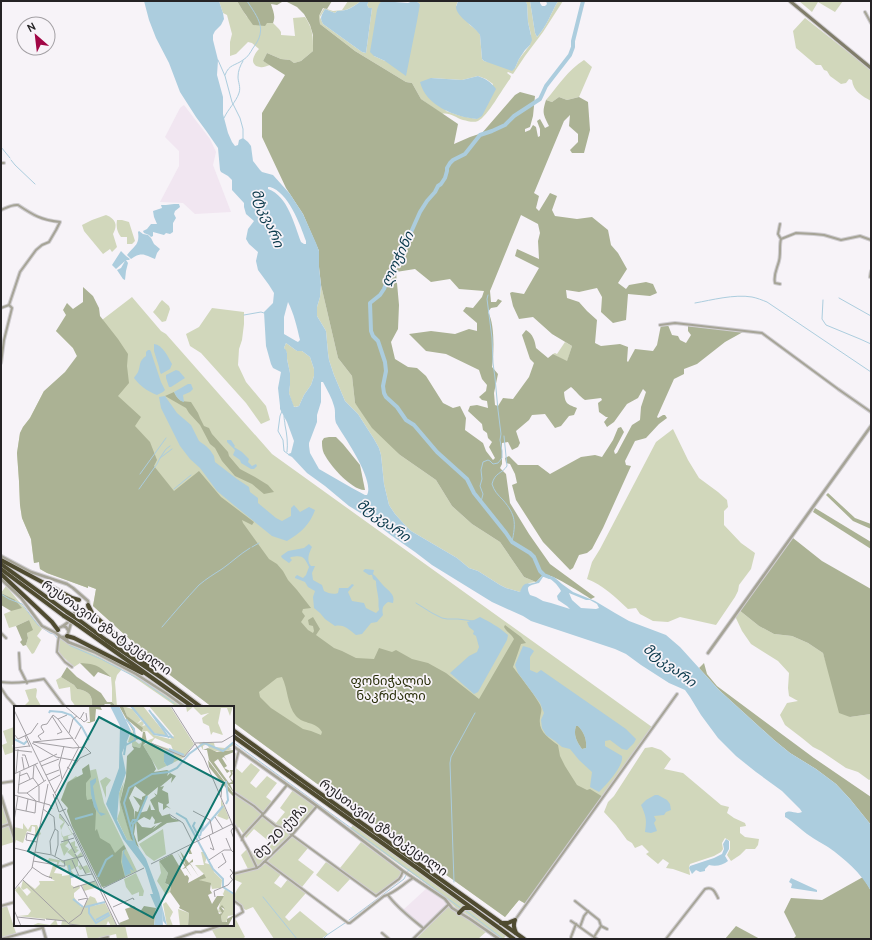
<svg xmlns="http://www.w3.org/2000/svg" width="872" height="940" viewBox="0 0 872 940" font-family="Cabin,'Noto Sans Georgian',sans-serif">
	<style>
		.built { fill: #f1e6f1 }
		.green { fill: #d1d7bb; fill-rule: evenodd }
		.forest { fill: #abb294; fill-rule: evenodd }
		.water { fill: #accdde; fill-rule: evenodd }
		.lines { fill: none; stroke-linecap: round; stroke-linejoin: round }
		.stream { stroke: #accdde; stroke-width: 1 }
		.river { stroke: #accdde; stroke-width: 4 }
		.minor-casing { stroke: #d1ced2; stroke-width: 4 }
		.tertiary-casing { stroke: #d1ced2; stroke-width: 4.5 }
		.secondary-casing { stroke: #d1ced2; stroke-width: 5 }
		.motorway-casing { stroke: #d1ced2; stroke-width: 6 }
		.minor { stroke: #a6a497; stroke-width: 2 }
		.tertiary { stroke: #a6a497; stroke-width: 2.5 }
		.secondary { stroke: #807d6a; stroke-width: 3 }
		.motorway { stroke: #4f4b30; stroke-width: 4 }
		.motorway-bridge-casing { stroke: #d1ced2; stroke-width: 6; stroke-linecap: butt }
		.motorway-bridge { stroke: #4f4b30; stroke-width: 4 }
		.labels { text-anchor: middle; stroke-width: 3.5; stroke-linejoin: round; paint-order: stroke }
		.street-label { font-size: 13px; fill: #252325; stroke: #f7f3f8 }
		.park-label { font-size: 13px; fill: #282e08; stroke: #f7f3f8 }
		.water-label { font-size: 14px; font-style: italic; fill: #0a394b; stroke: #f7f3f8 }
		.inset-river { fill: none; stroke: #accdde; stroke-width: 2 }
		.inset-road { fill: none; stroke: #a3a0a4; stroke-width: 1 }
		.view { fill: #0f766e; fill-opacity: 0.15; stroke: #0f766e; stroke-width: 2 }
		.inset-edge { fill: none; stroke: #252325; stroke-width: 2 }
	</style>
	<rect width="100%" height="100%" fill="#f7f3f8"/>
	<!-- built -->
	<g class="built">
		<polygon points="184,105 210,139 216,152 213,165 231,212 195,214 183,203 160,202 179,166 179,151 165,137 180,108"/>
		<polygon points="427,888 442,899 447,904 424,927 403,910"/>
	</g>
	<!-- green -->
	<g class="green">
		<path d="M219,1H237L243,11L247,17L267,23H273L279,29L281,32V35L295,36L293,18L305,17C313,29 313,36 313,51L301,61L294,63L290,60L281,59L267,53L263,61L270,65C266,66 263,68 260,67C248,65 254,54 259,49L252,43L248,42L236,54L230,56V42L232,34L227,15L223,13Z"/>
		<path d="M348,1H361C353,7 347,11 337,11L335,13L325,9L320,17L323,24L362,52L366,53L372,8H369L367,5L368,3V1H382L374,56L385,61L420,4L416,1H458L456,6L470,25L479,32L480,35L482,59L484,61L515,68L519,59L530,45L531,35L528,22L527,4L525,1H530L535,33L537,37C547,26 551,13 558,1H563L543,32L525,56L513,74L508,72L507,73L511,76L510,79C502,89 488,116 478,121C473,123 468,121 463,120C456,118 449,112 442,114L421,99L412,83L406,82L355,51L320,24L319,16L324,8L333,11L342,10ZM478,76L486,79L493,84L477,119L461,116L446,111L431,78L462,80Z"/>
		<polygon points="799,1 843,1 835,12 818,2 812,12"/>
		<path d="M805,18L871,70V101C862,96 853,91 852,80L849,79L846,83L841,84L830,76L827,71L824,70L821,65H816L796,48L793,31Z"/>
		<path d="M584,60L592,67L579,97L567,100L559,97L552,102L546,100C558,86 568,70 584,60Z"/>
		<path d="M106,215C116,219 118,225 113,234L117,247L112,252L110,249L103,254L84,231L82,225L92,220Z"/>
		<path d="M117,220H122L129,222L135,241L132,244H127V237H121C117,232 116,226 117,220Z"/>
		<polygon points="321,285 338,358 352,376 355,403 400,455 436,480 452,506 472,524 500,542 524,577 536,582 529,583 520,592 506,588 500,585 478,571 469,568 457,558 411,531 404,524 395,514 389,505 384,484 381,455 379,448 374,439 358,414 345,401 334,375 329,360 328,353 326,331 317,316 317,307 320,297"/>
		<polygon points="132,297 161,331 166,334 272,454 652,727 526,904 519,900 505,917 431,864 392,835 316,783 233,722 233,707 212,707 166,672 93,606 96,589 88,586 88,588 47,573 40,569 39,562 34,563 31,539 22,518 20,505 19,481 17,453 20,433 23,427 30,418 44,391 69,401 77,356 73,348 56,331 59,327 102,320"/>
		<path d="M162,300L169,306L170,309L166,321L162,322L153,312C157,308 158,304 162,300Z"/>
		<polygon points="212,308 244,312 244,324 242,340 239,349 238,365 246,382 266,406 270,420 261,424 246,403 201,353 190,346 186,334 199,327"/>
		<polygon points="565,342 572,346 567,362 553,354 555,353 557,354"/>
		<polygon points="286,343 297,351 302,351 310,357 314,369 314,376 311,385 304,395 299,406 295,407 293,406 289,393 290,385 290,373 287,359 287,353 284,348"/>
		<path d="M673,429L688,460L699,478L718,492L727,500L728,507L724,511V525L741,543L755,553L751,569L739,585L738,591L735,597L716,625L680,617L668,622L653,621L640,614L636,608L628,609C615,597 603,585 587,579L592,562L600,549L656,442Z"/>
		<polygon points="6,586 42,629 37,636 41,640 34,653 32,654 26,645 28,638 27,633 29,620 16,626 9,628 4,614 11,611 14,599 1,593"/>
		<polygon points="739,610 759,626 774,634 792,636 808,643 823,653 831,678 850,717 871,714 871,779 869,780 858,772 846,768 821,751 813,747 802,738 785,725 780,715 787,703 798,701 789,696 788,688 789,673 778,661 751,644 742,631 735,616"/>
		<polygon points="60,638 74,646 85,650 136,676 165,694 183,707 177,707 122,669 117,675 115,682 117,707 115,707 114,704 112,702 112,688 111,677 80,663 74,667 58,652"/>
		<path d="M61,677L74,685L77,689C89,691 93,695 92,707H76L71,700L70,687L59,689L56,680Z"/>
		<polygon points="36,688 37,690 36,697 41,706 25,707 24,706 29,701 25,690"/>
		<polygon points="15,724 15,744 12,745 14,752 5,755 2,745 7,743 3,731 14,727 14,725"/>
		<polygon points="652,747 661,750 671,759 664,769 683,773 721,805 729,807 727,813 734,818 745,823 746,826 740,827 740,833 745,837 759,839 758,845 755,849 746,849 740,855 731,861 727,855 730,849 730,841 725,838 722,843 723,849 721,852 714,856 690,864 689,867 690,875 673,869 666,868 669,863 663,859 658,864 646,854 649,852 642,845 635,848 632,843 627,840 616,825 604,812 608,802 614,796 645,748"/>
		<polygon points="233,751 238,755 236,768 242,773 251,763 260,770 250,783 256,788 267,776 277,783 266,797 274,803 265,815 276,823 285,812 280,808 293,790 314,805 314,808 291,836 267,859 257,867 248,869 241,855 248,848 257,857 271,843 254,829 246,838 239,827 233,833"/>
		<polygon points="1,801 14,842 1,846"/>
		<polygon points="353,825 414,867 511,939 509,939 506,936 503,939 501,939 468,915 456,908 446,898 350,829"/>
		<polygon points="292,836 308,848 298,860 314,872 302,887 267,862"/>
		<polygon points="361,842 402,872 399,878 378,894 375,895 340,868"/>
		<polygon points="326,862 351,878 338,892 316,875"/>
		<path d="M266,863L281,874L274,883L281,888L288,879L306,893L285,917L289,921L300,911L328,934L321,939H274L253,907L246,910L233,903C233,895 237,889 242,883L233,879V875L257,869L261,867Z"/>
		<polygon points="7,906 16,933 1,938 1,908"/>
		<polygon points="449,906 451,909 470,920 486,932 478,939 416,939"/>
		<polygon points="235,918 245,937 242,939 217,939 212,930 225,925 233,925 233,921"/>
		<path d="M85,925H125L128,939H117L116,934C107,936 97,939 88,939Z"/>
	</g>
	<!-- forest -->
	<g class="forest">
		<path d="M237,1H332L327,9L323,8L319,16L320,24L355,51L406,82L412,83L421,99L458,124L454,144L470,137L482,133L515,95L520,92L535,96L533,116L530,127L525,129V132L530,130L533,125L536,127L538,137L540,136V129L537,121L540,119L545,128L549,126C543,114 542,113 546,100L552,102L559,97L567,100L579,97L588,102L590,130L584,153H572L570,150L578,142V134L569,126L570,115L564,121L534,193L539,196L536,208L539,211L550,193L557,196L552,210L555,216L577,219L592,217L608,230L611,245L618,253L627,269L618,283L626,289L629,285L646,282L653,284L657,293L650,296L628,294L626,320L613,323L601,312L602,297L597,288L579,292L566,290L567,298L579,302L587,311L597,320L595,343L601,346L620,344L628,347L627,361L628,362L634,351L635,349L653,351L657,345L661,325H668L672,335L678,336L680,340L686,343L691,335L688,331V326L743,332L725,342L697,364L684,369V374L674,379L657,417L658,418L663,415H665L667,418L659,424L646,438L635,441L625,461L626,465L631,466L603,528L592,549L587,553L579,555L573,568L570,570L543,542L516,500L512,485L517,483L515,474L510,464L506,463L505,458L509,456L518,465H538L550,474L581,457L595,455L602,457L613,440L618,428L621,427L624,432L614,451L615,454L617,453L632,425L640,420L641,407L646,392L643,389L638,398L627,404L614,422L607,427L604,422L608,417H606L599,412L598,403L602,400L601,398L585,400C579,396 576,391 571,387L564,392C565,404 567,404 577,408L574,415L569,416L561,426L555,428L545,414L532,415L529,420L516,431L520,443L518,447L512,450L508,442L502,443V464L500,468L506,474L510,503L529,534L550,564L595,597L591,599C583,594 553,574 545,575C541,575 539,580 536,582L524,577L500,542L472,524L452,506L436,480L400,455L372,428L355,403L352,376L338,358L321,285L319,267V251L303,214L286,188L262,137V113L285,75L263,61L267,53L281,59L290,60L294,63L301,61L313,51V35L310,25L304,14L297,7L287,2H282L277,5L271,4C273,11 276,16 273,23H267L265,26L253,25L243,11ZM521,215L538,224L540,233L538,241L539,259L517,249L515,256L539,268L524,294L512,292L510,293L513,306L519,319L533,317L552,334L572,346L567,361L553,354L548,358L536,348C535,341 533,334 526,330L522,335L530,359L534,363L529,377L513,399L503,398L498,406L495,405L494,393L498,374L492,367C494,353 495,324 488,312L491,308L497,307L502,301L498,299L496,302H491L490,291ZM415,269L431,282L450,279L459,289L484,291L482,297L473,308L466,307L463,311L477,323V331L469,329L455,334L431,331L409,334L426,351L446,354L479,370L482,379L487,385L486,391L479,397L482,400L487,401L488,408L477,405L470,406L468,411L482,424L483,430L487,433L488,438L492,442L489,447L495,458L493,460L486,451L483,443L465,430L466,418L460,406L453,408L443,403L426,376L417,368L408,367L395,359L391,342L398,329L399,305L396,272Z"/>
		<path d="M83,287L93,296L99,308L100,316L118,339L128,354L127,366L129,383L118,396L141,417L135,426L150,442L157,460L154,466L174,491L199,471L221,497L254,522L252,525L242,520L243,523L269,559L277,564L283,571L288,580L297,590L311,608L303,609L302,612L305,616L301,622L308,630L313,633L314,631L313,626L309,625L308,620L313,617L320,629L316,635L334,648L342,651L356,658L374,659L379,648L392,652L396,650L412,659L428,663L446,673L479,699L514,639C511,633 507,633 504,627L505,625L521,637L526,643L521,644L513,667C521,678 532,691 539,703C543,709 541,712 540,718C538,732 549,738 558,745L560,756L565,766L577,785L587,790L590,789L603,797L526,904L519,900L505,917L431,864L392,835L316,783L233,722V707H212L166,672L93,606L96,589L88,586V588L47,573L40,569L39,562L34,563L31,539L22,518L20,505L19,481L17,453L20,433L23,427L30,418L44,391L65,372L77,356L73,348L56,331L66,315L63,310L67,303L73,309L83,302ZM282,677C288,689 287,705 296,716C304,725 316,721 322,732L321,735L311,731L303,729L271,708L260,697L259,692L277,678Z"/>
		<polygon points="174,392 176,396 181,401 191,402 198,413 200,418 204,426 209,428 212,434 228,452 229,456 240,469 255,477 268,485 274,492 264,494 252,484 235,476 222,461 215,448 210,444 200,425 189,413 186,408 165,396"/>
		<path d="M329,437H336L343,444L360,465L365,490C352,491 327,463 323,451C322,448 322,444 322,441L324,438Z"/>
		<polygon points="828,493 855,518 871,524 871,529 853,521 826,495"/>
		<polygon points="815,508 871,542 871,549 813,512"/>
		<polygon points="793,538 822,561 871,589 871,714 850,717 839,713 823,653 808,643 792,636 774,634 759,626 739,610"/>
		<polygon points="1,593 14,599 22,608 11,611 1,605"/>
		<polygon points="29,620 33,630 27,633 28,638 26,645 23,646 20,642 22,640 16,626"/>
		<path d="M80,663C97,664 99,666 111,677L98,672L94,677Z"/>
		<polygon points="704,663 707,674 717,686 814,758 871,797 871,825 850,799 836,784 816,769 790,753 774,740 719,690 699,668"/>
		<path d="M67,667L77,677L101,693L107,702H112L114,704L115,707H113L110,704H105L102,707H92C93,695 89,691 77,689L74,685L61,677Z"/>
		<path d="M576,726H578C584,732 587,740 586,748L582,749C577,742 573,735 576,726Z"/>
		<polygon points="863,877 871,891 871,939 793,939 796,936 784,912 791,898 822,900"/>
		<polygon points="736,926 760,939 725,939"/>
	</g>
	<!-- water -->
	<g class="water">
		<path d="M144,1H219L223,13L224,19L221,25L215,31L213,35V40L218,60L217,75L223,97V114L228,133L232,142L235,146L238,145L239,140L243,138L248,142L251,146L253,161L260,170L262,172L273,175L290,194L303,214L316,243L319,251V267L321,285L320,297L317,307V316L326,331L328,353L329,360L334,375L345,401L358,414L374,439L379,448L381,455L384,484L389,505L395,514L404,524L411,531L457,558L469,568L478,571L500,585L506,588L520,592C525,579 527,586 536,582C538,581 540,577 543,575H545L554,577L562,584L573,592L595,601L615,613L629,621L666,635L680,647L719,690L774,740L790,753L816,769L836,784L850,799L871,825V891C861,873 845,859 828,847C822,843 815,840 810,836C801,830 794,822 785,817V813C791,809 795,815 802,812L800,809L782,791L756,772L736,756L718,738L701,715L690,697L685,690L669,683L641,665L626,654L615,649L531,621L523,616L492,602L432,565L415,552L392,536L367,517L349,506L325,486L307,473L292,457L288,455V454L291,453L294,441L287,422L280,409V406L278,388L281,372L273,368L271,364L266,346L264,312L273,303L274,293L269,285L258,270L256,261L258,252L249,244L246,239L248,229L254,221L246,214L244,207V203L232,190V180L228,176L221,172L220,170L218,148L207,132L196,117L180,92L169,63L156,38L149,20ZM268,187H270C288,192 300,224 306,241V244H304L301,242C294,224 288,196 268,189ZM288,302C294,314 297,327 300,340L298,342L296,341L284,334V317ZM286,343L297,351H302L310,357L314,369V376L311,385L304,395L299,406L296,407H294L289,393L290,385V373L287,359V353L286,350L284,348ZM321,382H323C327,390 332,398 334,406C336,412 334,417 336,423C344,437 375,480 367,495H365L352,488L319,469L310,453L309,446V443L317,422V415L321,402ZM543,577C550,576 558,585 561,591L557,596L558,600L567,606L570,609L551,603L543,601L536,597L530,595C529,593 528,591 528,589C527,585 536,584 539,583ZM569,593L586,600H590L597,604L599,608L596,609L581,608L572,600Z"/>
		<path d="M361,1H368V3L367,5L369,8H372L366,53L362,52L323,24C319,17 322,15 325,9L335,13L337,11C348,11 353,7 361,1Z"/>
		<polygon points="382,1 408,3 413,1 416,1 420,4 417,21 406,76 385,61 374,56 370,52 377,10 379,4"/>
		<path d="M458,1L526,2L527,4L528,22L532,40L530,45L525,50L519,59L515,68L512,71L484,61L482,59L480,35C476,27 456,17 456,7C456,6 458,2 458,1Z"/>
		<path d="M530,1H540V3L542,6H545L547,4L546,1H558C551,13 547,26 537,37L535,33Z"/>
		<path d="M478,76C486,79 491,82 496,89L482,116L477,119C455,117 426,106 420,82L431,78L462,80Z"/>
		<polygon points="174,204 179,204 180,207 175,211 174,214 176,218 173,223 173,232 170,234 166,233 164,235 153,232 153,236 151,237 149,235 144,233 143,231 147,229 151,224 157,224 154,217 153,211 162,208 161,205 166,205"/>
		<path d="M139,231L143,234L148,235L151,238L154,244L160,249L157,253L155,259C146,255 141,251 131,259L127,255C134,246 140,245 138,232Z"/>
		<polygon points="121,251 126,256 130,259 129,260 126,260 128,263 126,271 125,280 123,279 117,270 121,268 125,261 116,269 112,265"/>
		<path d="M154,344C163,345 168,357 172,364L170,369L161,374L160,372L159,367L154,351Z"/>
		<path d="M148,350H150L151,352L161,382L165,390L163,392L157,395C147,391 140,386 134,378C135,376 137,374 138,372C141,365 138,362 146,356V352Z"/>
		<polygon points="176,370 179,371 185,378 171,387 169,387 166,378 166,375"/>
		<path d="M188,384H191L193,389L190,392L183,395L184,402C179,401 176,396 174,392Z"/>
		<path d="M165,396L177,413L191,425L199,441L206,446L210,450L214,456L215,462L237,479L249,487L250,492L258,498V503L276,518L282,521L291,516V508L294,505L300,512L309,507L315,510C310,525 300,533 287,541L272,536L235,506L217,491L200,468L190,459L180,446L161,408L159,397Z"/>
		<polygon points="227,440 231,440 235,446 234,447 242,452 249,459 248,462 252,466 256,464 257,466 254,469 251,469 241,463 240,460 233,455 235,450 227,442"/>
		<path d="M309,544L312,547C309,553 306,560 311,566H315L312,573L313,580L322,585L324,591C328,593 333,595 338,593L339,588H348L352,584L354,585L348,592L352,601L364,603L366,608L376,613L379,610C378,605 379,600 378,596C377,590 376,586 376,581L373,579L372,575H369L363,571L365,569L374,570L373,574C377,577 379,581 382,584C387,590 396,594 393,603L388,602C382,606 382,609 383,615L377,622L371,623L362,634L356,635C349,630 344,624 335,626L325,619L320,613L314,608L313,597L315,591L308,587L305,582L295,578V577L297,575L303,578L306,575L309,567C304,556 302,555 291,557L290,558L292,560L289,563L282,558L281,556L288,551L304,548Z"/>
		<path d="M480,617C490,622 499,627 508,635L507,640L478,692L474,694L450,673L469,656L477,652L479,647L476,636L473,634L474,631L469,627L467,622L474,620Z"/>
		<path d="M523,646L530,648L534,651L530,657V670L537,673L541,670L626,729L636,739L634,743L627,750L622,749L610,740L605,741V746L622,756C624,766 606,785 599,792L590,787L592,772L579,760L570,749L562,747L555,741L546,735L542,728L541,720L544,713L540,703L518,673L515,665ZM576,726H578C584,732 587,740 586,748L582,749C577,742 573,735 576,726Z"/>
		<path d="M655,795H658L667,800L670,804L671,810L666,812L664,815L654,816L656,820L654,823L657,831L651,833L645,832C647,820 646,816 641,805L646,800Z"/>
		<path d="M726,839L729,841V849L725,856L728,861C723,865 716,867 709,865L705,869V871L700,872L696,870L692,874L689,868L690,866L714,858L722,854L724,849L723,844Z"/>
		<polygon points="791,878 817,890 817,892 791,888 792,884 789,882"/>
	</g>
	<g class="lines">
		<!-- stream -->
		<g class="stream">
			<polyline points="218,60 225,76 232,102 240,118 243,129 243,138"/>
			<path d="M225,75C229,64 235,66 243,60C248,57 250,53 253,48C268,29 258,18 247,1"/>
			<path d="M224,118C228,109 236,102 239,93C241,87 238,82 238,77C238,71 240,66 243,61"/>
			<polyline points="1,147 10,158"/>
			<polyline points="11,160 15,165 35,184"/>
			<polyline points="839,298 871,316"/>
			<polyline points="823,300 822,319 826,325 860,339 871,344"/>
			<path d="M695,303C712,300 734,294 752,297C757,298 762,300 767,302L871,372"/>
			<polyline points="244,315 261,312 264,313"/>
			<polyline points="282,411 280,416 278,431 283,440 284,451 288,454"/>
			<path d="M284,416C284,420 285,422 285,425C287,434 288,444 287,452"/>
			<path d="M504,436L507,466C502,474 495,472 492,484C494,491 498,495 503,500C516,515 516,523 512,542"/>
			<polyline points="160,458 166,449 170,446"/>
			<polyline points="140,474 166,438"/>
			<polyline points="139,489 157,464 160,458 172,449"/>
			<polyline points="174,489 191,475"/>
			<polyline points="481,502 483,494 480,486 482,479 481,470 483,462 488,460 490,461 493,464 498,463 502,458 502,451 500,440 501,434 498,410 495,378 493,363 492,338 487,299 488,295"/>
			<polyline points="252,547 259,543"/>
			<polyline points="1,594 9,599 22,604 38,625 50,633 54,634 57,638"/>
			<polyline points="416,603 432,613 442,618 447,619 458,619 473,621"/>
			<path d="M162,627C174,613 186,599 199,585C206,579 214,574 222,569C232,562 240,554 250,548"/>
			<polyline points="61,639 71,646 101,659 141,680 174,703"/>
			<polyline points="177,705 180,707"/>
			<polyline points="233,742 462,909"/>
			<polyline points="454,882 450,763 451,757 475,713"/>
			<polyline points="263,897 297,939"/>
			<polyline points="465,910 503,939"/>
			<polyline points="349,920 404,879 409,869"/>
			<polyline points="323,939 327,935 345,923"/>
		</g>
		<!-- river -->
		<polyline class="river" points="549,577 544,575 540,571 534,557 530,553 512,542 506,533 474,493 467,479 437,452 414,425 406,420 397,407 386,397 384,393 383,386 386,371 385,362 378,341 373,336 371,331 370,303 380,295 384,289 394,263 404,248 420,212 427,201 435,192 438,186 441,184 445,178 447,171 447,168 450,163 453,160 465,154 480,135 492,131 505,125 514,116 540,99 546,86 570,55 573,47 573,41 583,1"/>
		<!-- minor casing -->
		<g class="minor-casing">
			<g id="minor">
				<polyline points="865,12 871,23"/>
				<polyline points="1,163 4,163"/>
				<path d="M1,210C6,208 12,204 18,205C33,215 41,220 60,222L56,230L49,242L42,245L36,250L20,272L9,305"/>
				<path d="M780,224L778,234L781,239C779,246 781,254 779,261C777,269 773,275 775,283L780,284"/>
				<polyline points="781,239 796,233 814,234 824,235 841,240 860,236 871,240"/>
				<polyline points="870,277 871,271"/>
				<polyline points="1,308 9,305"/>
				<polyline points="660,325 675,323 762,333 838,389 871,412"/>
				<polyline points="1,363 4,340 12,308 9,305"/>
				<polyline points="1,633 6,638"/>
				<polyline points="59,636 58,642 57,652 65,662 72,667"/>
				<polyline points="19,653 20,669 27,683"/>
				<path d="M1,682C16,684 29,682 44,679L65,707"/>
				<polyline points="1,688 7,697 16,707"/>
				<polyline points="233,773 239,750"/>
				<polyline points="1,783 15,781"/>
				<polyline points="233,792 254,806 263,814"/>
				<polyline points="262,815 276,826 285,829 292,835 376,896 399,879 401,876 403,871"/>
				<polyline points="233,823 248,849 257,868"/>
				<polyline points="1,827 10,824"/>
				<polyline points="242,840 243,836 265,812 287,785"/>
				<path d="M264,862H266L348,923H350L384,896C395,893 403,884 413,878"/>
				<polyline points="1,867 15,862"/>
				<polyline points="233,874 257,868 260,866 292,835 317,806"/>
				<path d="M388,895C397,908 411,918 423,928"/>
				<polyline points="233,900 241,906 243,912 233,918"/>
				<polyline points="575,901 599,920 601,926"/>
				<polyline points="1,906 15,902"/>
				<polyline points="515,920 677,694"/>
				<path d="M571,921C579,926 586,932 594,937"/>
				<polyline points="580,927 584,916 588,911"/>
				<polyline points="382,933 389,939"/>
				<polyline points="1,939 42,928"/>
				<polyline points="100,939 108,937"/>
				<polyline points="175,939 196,932 201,932 222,925"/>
				<polyline points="413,939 449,904"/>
				<polyline points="571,939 571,937 576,924"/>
				<polyline points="597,939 594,937 601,926 607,929"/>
				<path d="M666,939L705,889C713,886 715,892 718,898"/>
			</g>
		</g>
		<!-- tertiary casing -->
		<g class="tertiary-casing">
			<g id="tertiary">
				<path d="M1,556L31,572L67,584L73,588L88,601C90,610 82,610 76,615C70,621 70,629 67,636L64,637H61L56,633L42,626L21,598L1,579"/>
				<polyline points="73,616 77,605"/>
				<polyline points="63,626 71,620"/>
				<polyline points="57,631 59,628 63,626 66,627 68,630"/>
				<polyline points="61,637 68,642 66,637"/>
				<polyline points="68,642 94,652 136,674 167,694 185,707"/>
				<polyline points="708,653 871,426"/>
				<polyline points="233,746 317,806 403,871 445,899 452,908 470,919 499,939"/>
				<polyline points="1,796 15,840"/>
				<polyline points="42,925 46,939"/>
			</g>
		</g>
		<!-- secondary casing -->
		<g class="secondary-casing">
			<polyline id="secondary" points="790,1 871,68"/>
		</g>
		<!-- motorway casing -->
		<g class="motorway-casing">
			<g id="motorway">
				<polyline points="1,560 72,598 79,600"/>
				<polyline points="1,564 67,612"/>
				<polyline points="1,569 64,616"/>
				<polyline points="1,574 52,622 58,630"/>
				<polyline points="88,605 92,613 148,666"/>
				<polyline points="79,620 106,640 162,678 201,707"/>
				<polyline points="75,623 193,707"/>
				<polyline points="67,636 74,638 142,673"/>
				<polyline points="233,730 296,776 524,939"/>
				<polyline points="233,736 417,868 514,939"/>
				<polyline points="459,913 464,908 471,908"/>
				<path d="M501,923H508L515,920C513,925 514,928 516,933"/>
			</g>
		</g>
		<!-- minor -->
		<use href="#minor" class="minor"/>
		<!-- tertiary -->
		<use href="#tertiary" class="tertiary"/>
		<!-- secondary -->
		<use href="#secondary" class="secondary"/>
		<!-- motorway -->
		<use href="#motorway" class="motorway"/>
		<!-- motorway-bridge casing -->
		<g class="motorway-bridge-casing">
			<g id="motorway-bridge">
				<polyline points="67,612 79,620"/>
				<polyline points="64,616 75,623"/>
			</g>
		</g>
		<!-- motorway-bridge -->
		<use href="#motorway-bridge" class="motorway-bridge"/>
	</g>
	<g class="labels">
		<!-- street labels -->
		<g class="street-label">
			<text transform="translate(107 627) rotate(35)" y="5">რუსთავის გზატკეცილი</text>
			<text transform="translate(384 827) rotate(36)" y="5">რუსთავის გზატკეცილი</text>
			<text transform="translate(280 831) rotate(-46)" y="5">მე-20 ქუჩა</text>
		</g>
		<!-- park labels -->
		<g class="park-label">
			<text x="391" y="685">ფონიჭალის<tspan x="391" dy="15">ნაკრძალი</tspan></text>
		</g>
		<!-- water labels -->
		<g class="water-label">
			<text transform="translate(268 218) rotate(67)" y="5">მტკვარი</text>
			<text transform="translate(397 259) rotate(-65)" y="5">ლოჭინი</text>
			<text transform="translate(384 520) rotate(36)" y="5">მტკვარი</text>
			<text transform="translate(670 665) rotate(37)" y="5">მტკვარი</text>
		</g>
	</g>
	<!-- overview -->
	<g transform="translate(14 706)">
		<rect width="220" height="220" fill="#f7f3f8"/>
		<path d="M109,0L118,3V0H129L154,31L140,27L118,3L127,14L123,18L128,15L130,18L128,20L132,19L140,29L156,33L160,30L135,0H156L180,38L169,52L144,64L129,39L135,37L132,35L140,32L133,25L128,26L129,23L113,10ZM141,32L157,39L159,44L137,37ZM159,48V56L153,60L150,56L151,50ZM172,0H219L216,10L213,2H207L204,17L209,29L199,26L197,29L195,20L189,17L188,12L195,7L187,9L179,1L173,6ZM118,24L120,34L125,38L128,36L126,42L118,40V36H114ZM220,35V39L215,42L218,43L208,46L196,44L193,38L189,40V44L185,37L195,36L200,37L201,41L211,42ZM68,63L74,65L82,63L90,97L123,165L92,180L88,181L53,105L54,102L47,94L53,77L62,70L65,73L69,68ZM92,71L97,74L92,81V92L86,75ZM110,76L106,96L118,135L113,134L103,113L106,104L105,87ZM207,93L215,112L213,114L203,110L207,103ZM45,107L59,128L54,130L55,136L51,140L55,143L50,150L46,138L50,136L46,120L50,116L45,112ZM51,116L58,128L48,131L47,124ZM9,117L14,124L17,119H23L27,128L21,132V121L18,120L17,126L13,125L9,137L2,134L0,142V121L9,123ZM149,123L152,148L140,155L132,149L125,138ZM61,135V140L64,141L62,143L65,144L61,148L63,150L67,146L69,150L64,153V160L57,164L61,170L57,171V179L60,181L65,179L66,182L60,187V191L67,201L70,200L76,190L81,192L84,198L79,200L91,197L103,220H97L94,215L92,220H47L48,215L42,214L44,220H17L24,217L36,219L41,214L4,210L14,209L17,205L1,184L5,180L13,190L17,186L13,182L9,184L7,182L9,174L21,183L26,178L25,175H41L35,171L39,159H43V156L34,155L35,152L49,155L60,152L53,146L58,142L56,137ZM46,155L53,160L55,169L48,170V168L40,167ZM187,146H191L193,150L191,157L198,159L200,166L208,174L207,182L198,183L197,179L185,174L190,168L181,159H190ZM145,155L154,167L151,177L157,181L156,186L152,189L143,175L147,167ZM67,159L68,161L73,159L84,181L70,185L68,179L81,175L77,166L71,168L69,163L66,164L64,160ZM122,167L130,185L129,190H125V186L118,189L112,181L110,173ZM206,183L209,188L211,183L220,189V209L214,210L212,217L208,216L207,210L210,203L208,200L205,202L208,207L204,206L207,193L210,190ZM152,196L159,206L156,212L159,220H153L149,198ZM164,203L175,207L174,220H166Z" fill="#d1d7bb" fill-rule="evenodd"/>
		<path d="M75,0H86L88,4L82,3L81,15L75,17L72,16H76ZM105,0H109L113,10L129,22L128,26L115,15L122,29L128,32L129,26H131L133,36L129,39L138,54L142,63L140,66L153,64L155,65L153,70L156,67L162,70L157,77L158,71L146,81L150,80L148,84L154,87L155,97L152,99L157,103L153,101L149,104V98L144,96L145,105L148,110L155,108L158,112L167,115L153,117L124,136L122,115L120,128L125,142L117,133L106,96L112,71L113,50L120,43L118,40L126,42L128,36L126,33L120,34L119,25ZM121,80L132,89L128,91V94L119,90L126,100L124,106L121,105V114L120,104L115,92ZM144,81L143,89L140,87L142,90L136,94L141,104H137L136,98L133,105L125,107L133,90ZM138,110L141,114L140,118L148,116L139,123L142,119L137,122L128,121L123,115L130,111L136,114ZM194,42L203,46L219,44L220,46L210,50L213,55L210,51L208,52L213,60L210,62L216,65L213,67L204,53L200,56L215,77L218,76L215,71L217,68L216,64H219L218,68L220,66L216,72L220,76V78H216L220,87L195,54L193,44H189ZM194,54L220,88V91L214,85V94L212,82L195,61ZM75,58L77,71L72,77V89L73,94L78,93L82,105L81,125L83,123L86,132L96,138L101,147L110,139L112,143L108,145L107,156L111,171L92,180L88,181L58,120L53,105L54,102L47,94L54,76L69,68L68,63ZM175,140L178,148L179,153V156L176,157L185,171L190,168L192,172L185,174L197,177L196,184L200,190L198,187L194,189L198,198L203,190H210L203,202L205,208L208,207L205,202L208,199L211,203L207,201L210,205L207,210L208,216H213V213L220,209L214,220H174L175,207L165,202L166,200L156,186L157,180L151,177L154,167L145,155L158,148L171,170L173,169L175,172L174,177L185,171L176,158L172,161L178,171L172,162L168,163L171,161L163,146L172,160L166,145L175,157L179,153L178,148H175ZM120,200L126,206L130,200L142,202L140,220H107L105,217L115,213L111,203Z" fill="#abb294" fill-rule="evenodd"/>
		<path d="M96,0H105L117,25L108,47L112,67L105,87L103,114L113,134L120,135L132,153L145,187L153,220L149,215L148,201L149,220H140L142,202L136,188H139L131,162L109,133L92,98L105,62L106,20ZM153,44L159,46L161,52L159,57L153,60L150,56V47ZM82,72V76L79,80L81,93L85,106L92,108L87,110L80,101L77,88L76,75ZM111,143L110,147L120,165L116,163L117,167L111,170L108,156L109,145Z" fill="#accdde"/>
		<path class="inset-river" d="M117,0L140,28L158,31L138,8M135,4L155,32M35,7L36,5L48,6L57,9L68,21L75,34M0,33L10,38L13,35M112,39L121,34L120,23L112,13M155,43L170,49M110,49L112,36M212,98L214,94L212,75M162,107L172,113L199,163L209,173V181L220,188M61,113L79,108M181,116L179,120L186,133M116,119L119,114H123L133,90M188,125L209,100M118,128L119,118L123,114M186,130L189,118M121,138L110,97L115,82L138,68L155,66L163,62L175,48L190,37L209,45L220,36M55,159L57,171L64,169M84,171L92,154L99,149M59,193L69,201M71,201L91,196M75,201V207L82,217L96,209M82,214L95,207"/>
		<path class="inset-road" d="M51,0L66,13L70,6M157,0L190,52L220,122M0,4L106,220M38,10L48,26L43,28M44,13L65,41M67,13L70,16L73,14L72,7M55,27L59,13L63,10M0,28L4,33L17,27L24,17M11,30L16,41M61,33L67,21M27,34L24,30L30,26L27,21L28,19L33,18L39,9L44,13L53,9M19,36L59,42L71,41L77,47L66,52L57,64L53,61M19,36L59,32M18,37L42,51L64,55M137,37L170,51L181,38M181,37L208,36L220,29M0,42L15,40M0,44L18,46M8,49H11L15,61M8,51L10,63M26,56L43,48M21,58L30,75M20,59L19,72L25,80V96M27,60L45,53M6,66L4,87H13L32,74M2,67L4,43M0,68L24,57M32,69L45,64M5,70L13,67L16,73M48,73L45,59L50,40M35,75L46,69M4,79L19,72M41,87L65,41M39,88L45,106L52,103M0,89L36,99L38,103M207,91L208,78M2,103L21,107L22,95L13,87M29,103L40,111L41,123L36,135L37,148M12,105L14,93M179,105L196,114L199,128M46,108L55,120M155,108L169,117L179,137M201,111L209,123M0,115L4,90M219,122L217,125L220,133M41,123L44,125V139L41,150M59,127L103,220M195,129L200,144L196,142M212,132L217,144M54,134L61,147M23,136L12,134L13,127L24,130M47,136L60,132M0,142L21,147M21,146L38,149L49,155L69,150M61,148L72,168M58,154L65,170L78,168M195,154L210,144H217L220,147M19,155L48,160H51L50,155M137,158L218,118M18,161L28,168L32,170L38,172L35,171M204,162L212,156L208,147M216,163L219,167L216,170L218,173M9,174L55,218L70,220M67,179L73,191M59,182L81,175M89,182L130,162M0,184L18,162L34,78M201,191L200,185L214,179L220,172M99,201L119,192L120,194M0,204L7,220M3,211L31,214M32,213L52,215M55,217L67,208L74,192L64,194"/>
		<path class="view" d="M85,11L210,77L139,212L14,145Z"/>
		<rect width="220" height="220" class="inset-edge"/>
	</g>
	<!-- border -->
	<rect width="872" height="940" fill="none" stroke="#252325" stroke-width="4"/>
	<!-- north arrow -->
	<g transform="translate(36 36) rotate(332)"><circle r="19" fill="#f7f3f8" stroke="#a3a0a4"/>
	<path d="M0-3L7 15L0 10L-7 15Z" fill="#a10545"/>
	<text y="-6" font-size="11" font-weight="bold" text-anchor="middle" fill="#252325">N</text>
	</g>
</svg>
